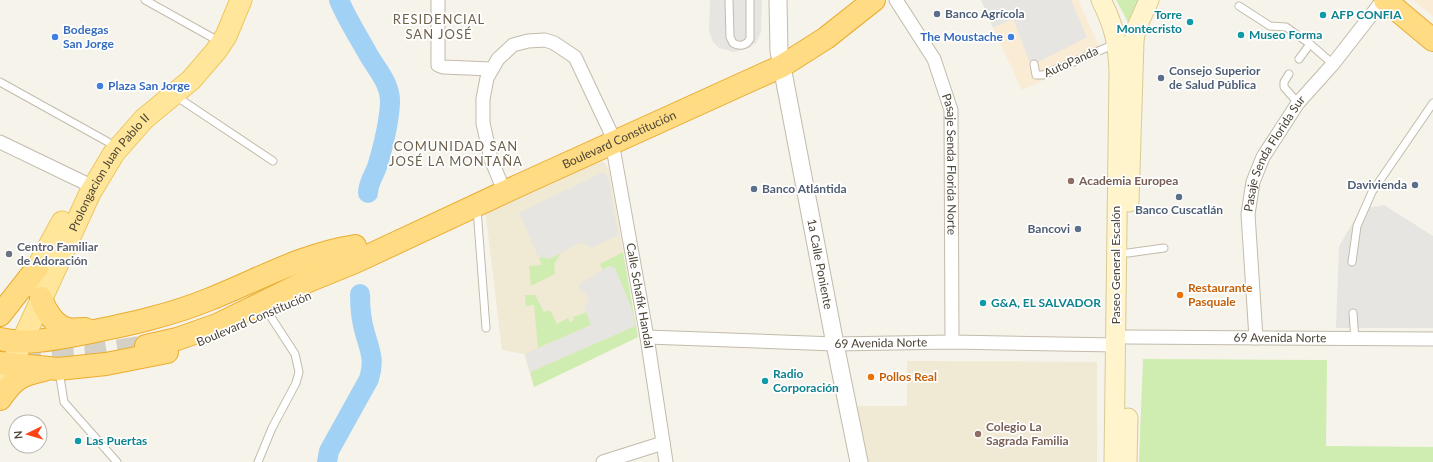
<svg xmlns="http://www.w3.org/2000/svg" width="1433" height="462" viewBox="0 0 1433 462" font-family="Lato,sans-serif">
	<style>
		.commercial { fill: #f9ebd4 }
		.education { fill: #f0e9d3 }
		.grass { fill: #cfedb0 }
		.parking { fill: #e7e5e1 }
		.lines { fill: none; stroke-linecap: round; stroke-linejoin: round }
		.river { stroke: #a2d1f6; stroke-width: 20 }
		.trunk-tunnel { stroke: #d4d0c6; stroke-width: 22; stroke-dasharray: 22 11; stroke-linecap: butt }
		.service-casing { stroke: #c3bbab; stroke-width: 9 }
		.minor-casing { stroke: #c3bbab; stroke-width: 15 }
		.tertiary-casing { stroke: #c3bbab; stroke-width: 19 }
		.secondary-casing { stroke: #d9ca96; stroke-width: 21 }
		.primary-casing { stroke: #eec860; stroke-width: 23 }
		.trunk-casing { stroke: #eaac30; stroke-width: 24 }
		.service { stroke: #fff; stroke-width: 7 }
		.minor { stroke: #fff; stroke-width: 13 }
		.tertiary { stroke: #fff; stroke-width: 17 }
		.secondary { stroke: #fff4cb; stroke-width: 19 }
		.primary { stroke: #ffe69a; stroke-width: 21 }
		.trunk { stroke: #ffdc83; stroke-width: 22 }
		.service-dot { fill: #5c6f8a; stroke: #fff; stroke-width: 1.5 }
		.culture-dot { fill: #0f9aa8; stroke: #fff; stroke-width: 1.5 }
		.shop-dot { fill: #3f7fe0; stroke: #fff; stroke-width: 1.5 }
		.education-dot { fill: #8d6e63; stroke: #fff; stroke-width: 1.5 }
		.worship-dot { fill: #6b7280; stroke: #fff; stroke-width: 1.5 }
		.food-dot { fill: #e8710a; stroke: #fff; stroke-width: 1.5 }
		.labels { text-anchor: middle; stroke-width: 3.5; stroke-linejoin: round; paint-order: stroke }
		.service-label { font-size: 12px; font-weight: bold; fill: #4e5e75; stroke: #fff; text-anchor: start }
		.culture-label { font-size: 12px; font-weight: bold; fill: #0d838f; stroke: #fff; text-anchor: start }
		.shop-label { font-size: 12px; font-weight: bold; fill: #366cbe; stroke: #fff; text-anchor: start }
		.street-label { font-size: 12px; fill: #4b4437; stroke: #fff }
		.education-label { font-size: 12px; font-weight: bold; fill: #785e54; stroke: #fff; text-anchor: start }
		.worship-label { font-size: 12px; font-weight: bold; fill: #5b616d; stroke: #fff; text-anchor: start }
		.food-label { font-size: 12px; font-weight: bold; fill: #c56008; stroke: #fff; text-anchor: start }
		.neighbourhood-label { font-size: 13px; letter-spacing: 1px; fill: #6f624d; stroke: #fff }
	</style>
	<rect width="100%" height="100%" fill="#f6f3ea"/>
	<!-- commercial -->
	<g class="commercial">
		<polygon points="1054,0 1078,0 1102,53 1022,90 993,28"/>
		<polygon points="1413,0 1433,0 1433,17 1430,14"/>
	</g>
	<!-- education -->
	<g class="education">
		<polygon points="600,160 606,164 609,170 638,337 534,387 524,354 502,350 485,209"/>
		<polygon points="907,361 1097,362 1097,462 865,462 852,406 907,406"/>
	</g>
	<!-- grass -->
	<g class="grass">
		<polygon points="1116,0 1141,0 1129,23 1128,22"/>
		<polygon points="623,252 638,337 534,387 530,372 635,326 609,266 603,270 600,264"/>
		<polygon points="561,253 554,264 555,274 531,286 529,266 542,265 539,258 541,256 549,259"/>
		<polygon points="525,295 535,295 544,312 550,310 557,324 568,318 570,322 574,320 573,317 587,312 591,325 538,348 534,305 526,306"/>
		<polygon points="1143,359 1327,360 1326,446 1433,447 1433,462 1139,462"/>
	</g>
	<!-- parking -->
	<g class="parking">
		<polygon points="710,0 762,0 761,32 756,43 749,48 734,52 719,48 713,42 709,31"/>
		<polygon points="981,0 1071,0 1087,37 1031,66 1013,19 993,28"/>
		<polygon points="603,172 608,176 618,235 592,248 582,243 577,244 549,259 545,257 539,258 519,213"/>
		<polygon points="1384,205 1433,236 1433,328 1336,328 1339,246 1361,209"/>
		<polygon points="609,266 615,268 632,309 635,326 530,372 525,354 591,325 584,306 589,303 585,292 580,290 578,285"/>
	</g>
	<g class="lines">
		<!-- river -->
		<g class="river">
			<path d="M339,0C347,19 358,36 368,54C377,70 391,84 390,103C389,124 383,147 377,167C374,175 368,183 368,193"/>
			<path d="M327,462L329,451L369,379C375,360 370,351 365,333C361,320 360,308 360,294"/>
		</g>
		<!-- trunk-tunnel -->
		<polyline class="trunk-tunnel" points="19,358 103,353 146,346"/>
		<!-- service casing -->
		<g class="service-casing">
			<g id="service">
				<polyline points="145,0 213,38"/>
				<path d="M729,0L730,37L733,43C739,47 746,46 750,39V0"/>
				<polyline points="1239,6 1270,26 1286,27 1310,44 1333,64"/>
				<polyline points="1299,59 1310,44"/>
				<polyline points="1034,64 1036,75 1043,75 1115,44"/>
				<polyline points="1289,74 1284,82 1284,87 1298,103"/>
				<polyline points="0,82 108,142"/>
				<polyline points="174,95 273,161"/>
				<polyline points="477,209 486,328"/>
				<polyline points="1128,253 1164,248"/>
				<polyline points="1352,262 1357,226 1372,192 1433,103"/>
				<polyline points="1353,313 1355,340"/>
				<polyline points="59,371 64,402 117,462"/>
				<polyline points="258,462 272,428 296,383 299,372 295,354 269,314"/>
			</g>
		</g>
		<!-- minor casing -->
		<g class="minor-casing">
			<g id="minor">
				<polyline points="438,0 438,65 443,67 491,69"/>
				<path id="s1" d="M896,0L934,59L951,110L952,342"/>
				<polyline points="0,142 83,182"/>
				<path id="s2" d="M500,181L491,159L483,123V99L487,78L498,59L513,45L528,41L545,40L554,43L575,57L610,131L647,337L666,462"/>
				<path id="s3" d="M647,337L835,344L952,342L1116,345"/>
				<path id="s4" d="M1127,337L1433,339"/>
				<path id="s5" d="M1256,338L1248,214L1253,182L1263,157L1298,103L1333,64L1383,0"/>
				<polyline points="603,462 663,443"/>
			</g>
		</g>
		<!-- tertiary casing -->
		<g class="tertiary-casing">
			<g id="tertiary">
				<path id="s6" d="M778,0L779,51L835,344L859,462"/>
			</g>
		</g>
		<!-- secondary casing -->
		<g class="secondary-casing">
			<g id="secondary">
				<path d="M1101,0C1114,25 1118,43 1119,71L1114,462"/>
				<polyline points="1129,202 1134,41 1136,29 1149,0"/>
				<polyline points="1127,462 1128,418"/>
			</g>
		</g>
		<!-- primary casing -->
		<g class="primary-casing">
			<g id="primary">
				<polyline points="31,285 37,268 62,222"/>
				<path id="s7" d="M5,379L90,193L114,153L144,119L191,80L216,51L226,36L241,0"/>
			</g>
		</g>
		<!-- trunk casing -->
		<g class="trunk-casing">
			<g id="trunk">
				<polyline points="1385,0 1433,40"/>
				<path d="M41,298C45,310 54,326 68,329C73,330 79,329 85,329"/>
				<polyline points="0,315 37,268"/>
				<path d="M0,339C27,345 54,339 81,334C125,325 169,316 210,299C258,280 303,254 355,246"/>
				<path id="s8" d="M146,346L177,339L217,325L301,284L355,262L522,184L782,66L826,38L874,0"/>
				<polyline points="0,363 58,369 106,364 167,352"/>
				<path d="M0,399C14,379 20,375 44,370"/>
			</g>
		</g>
		<!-- service -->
		<use href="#service" class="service"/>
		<!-- minor -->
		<use href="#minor" class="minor"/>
		<!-- tertiary -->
		<use href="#tertiary" class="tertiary"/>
		<!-- secondary -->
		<use href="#secondary" class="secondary"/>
		<!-- primary -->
		<use href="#primary" class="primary"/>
		<!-- trunk -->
		<use href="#trunk" class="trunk"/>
	</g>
	<!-- markers -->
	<g class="service-dot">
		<circle cx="937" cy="14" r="4"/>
		<circle cx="1161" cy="78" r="4"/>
		<circle cx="1415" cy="185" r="4"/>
		<circle cx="754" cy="189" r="4"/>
		<circle cx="1179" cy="197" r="4"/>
		<circle cx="1078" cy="229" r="4"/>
	</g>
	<g class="culture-dot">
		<circle cx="1323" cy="15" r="4"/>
		<circle cx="1190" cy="22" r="4"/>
		<circle cx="1241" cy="35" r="4"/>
		<circle cx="983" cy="303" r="4"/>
		<circle cx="765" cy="381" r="4"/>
		<circle cx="78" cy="441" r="4"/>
	</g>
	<g class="shop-dot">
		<circle cx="55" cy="37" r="4"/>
		<circle cx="1011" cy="37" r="4"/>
		<circle cx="100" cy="86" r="4"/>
	</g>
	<g class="education-dot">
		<circle cx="1071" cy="181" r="4"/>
		<circle cx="978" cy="434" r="4"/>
	</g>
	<circle class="worship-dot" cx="9" cy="254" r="4"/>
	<g class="food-dot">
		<circle cx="1180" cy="295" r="4"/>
		<circle cx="871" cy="377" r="4"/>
	</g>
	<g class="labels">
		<!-- service labels -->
		<g class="service-label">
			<text x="945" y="18">Banco Agrícola</text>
			<text x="1169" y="75">Consejo Superior<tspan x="1169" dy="14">de Salud Pública</tspan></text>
			<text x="1407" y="189" text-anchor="end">Davivienda</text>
			<text x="762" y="193">Banco Atlántida</text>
			<text x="1179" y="214" text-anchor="middle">Banco Cuscatlán</text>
			<text x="1070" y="233" text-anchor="end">Bancovi</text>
		</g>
		<!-- culture labels -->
		<g class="culture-label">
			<text x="1182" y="19" text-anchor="end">Torre<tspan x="1182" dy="14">Montecristo</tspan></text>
			<text x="1331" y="19">AFP CONFIA</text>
			<text x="1249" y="39">Museo Forma</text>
			<text x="991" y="307">G&amp;A, EL SALVADOR</text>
			<text x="773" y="378">Radio<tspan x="773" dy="14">Corporación</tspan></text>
			<text x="86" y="445">Las Puertas</text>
		</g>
		<!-- shop labels -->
		<g class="shop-label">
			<text x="63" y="34">Bodegas<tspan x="63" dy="14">San Jorge</tspan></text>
			<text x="1003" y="41" text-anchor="end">The Moustache</text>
			<text x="108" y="90">Plaza San Jorge</text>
		</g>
		<!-- street labels -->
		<g class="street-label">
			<text transform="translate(1071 62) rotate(-24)" y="4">AutoPanda</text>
			<text dy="4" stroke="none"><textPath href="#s8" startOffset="517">Boulevard Constitución</textPath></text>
			<text dy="4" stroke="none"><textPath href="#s5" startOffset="191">Pasaje Senda Florida Sur</textPath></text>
			<text dy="4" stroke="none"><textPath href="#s1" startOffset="178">Pasaje Senda Florida Norte</textPath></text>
			<text dy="4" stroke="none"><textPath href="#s7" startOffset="232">Prolongacion Juan Pablo II</textPath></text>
			<text dy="4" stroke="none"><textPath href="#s6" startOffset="268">1a Calle Poniente</textPath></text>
			<text transform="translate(1116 265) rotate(-90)" y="4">Paseo General Escalón</text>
			<text dy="4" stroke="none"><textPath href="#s2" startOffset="465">Calle Schafik Handal</textPath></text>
			<text transform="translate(254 319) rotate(-23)" y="4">Boulevard Constitución</text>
			<text dy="4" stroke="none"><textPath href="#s4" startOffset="153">69 Avenida Norte</textPath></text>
			<text dy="4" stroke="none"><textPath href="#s3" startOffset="234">69 Avenida Norte</textPath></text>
		</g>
		<!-- education labels -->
		<g class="education-label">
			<text x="1079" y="185">Academia Europea</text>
			<text x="986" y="431">Colegio La<tspan x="986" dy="14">Sagrada Familia</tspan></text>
		</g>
		<!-- worship labels -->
		<g class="worship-label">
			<text x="17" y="251">Centro Familiar<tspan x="17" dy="14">de Adoración</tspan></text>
		</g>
		<!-- food labels -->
		<g class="food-label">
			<text x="1188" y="292">Restaurante<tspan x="1188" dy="14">Pasquale</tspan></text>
			<text x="879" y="381">Pollos Real</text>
		</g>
		<!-- neighbourhood labels -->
		<g class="neighbourhood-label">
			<text x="439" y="24">RESIDENCIAL<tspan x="439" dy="15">SAN JOSÉ</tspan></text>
			<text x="456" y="151">COMUNIDAD SAN<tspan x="456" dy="15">JOSÉ LA MONTAÑA</tspan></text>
		</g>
	</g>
	<!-- north arrow -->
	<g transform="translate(28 434) rotate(265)"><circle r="19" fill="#ffffff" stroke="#b7b4af"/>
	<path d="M0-3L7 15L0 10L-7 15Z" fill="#ff4318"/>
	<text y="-6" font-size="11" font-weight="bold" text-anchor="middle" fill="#4b4437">N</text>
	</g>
</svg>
